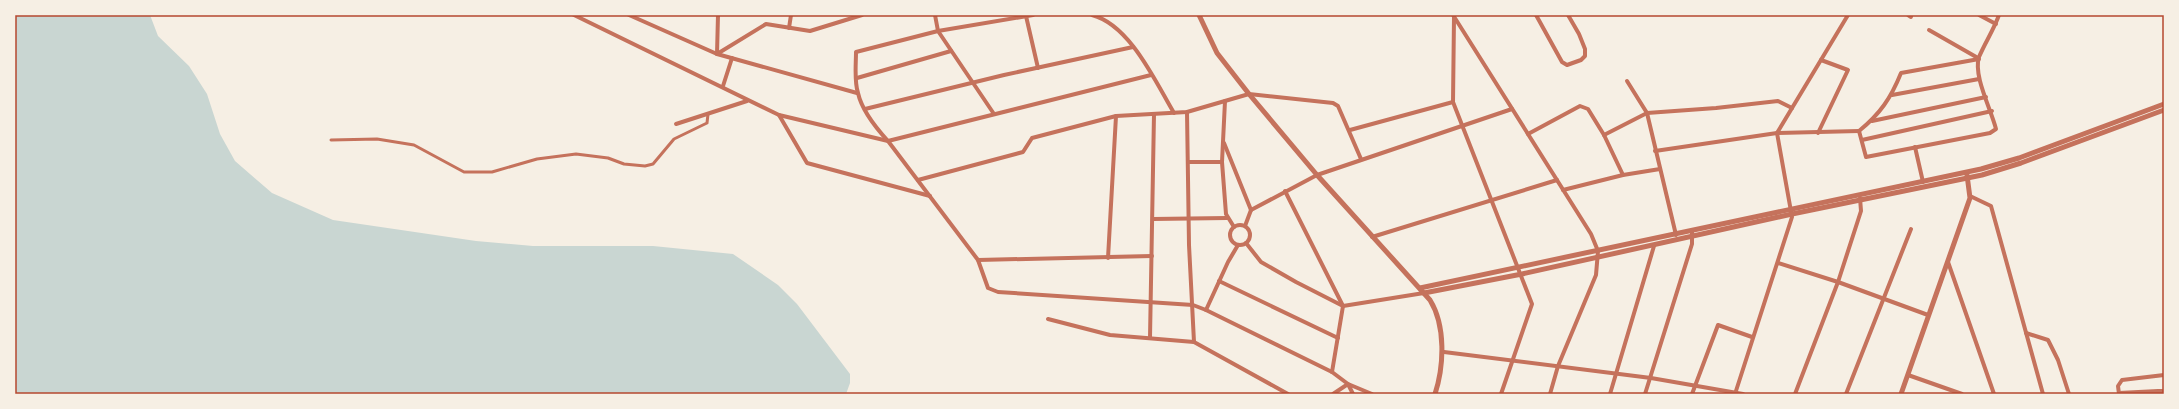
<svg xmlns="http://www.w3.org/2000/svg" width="2179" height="409" viewBox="0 0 2179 409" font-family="'Playfair Display',serif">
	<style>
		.water { fill: #c9d6d2 }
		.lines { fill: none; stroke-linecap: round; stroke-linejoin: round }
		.pedestrian { stroke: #c5725c; stroke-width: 3 }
		.minor { stroke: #c5725c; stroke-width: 4 }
		.tertiary { stroke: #c5725c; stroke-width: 5 }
		.neatline { fill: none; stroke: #b5482f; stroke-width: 1.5 }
	</style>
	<rect width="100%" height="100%" fill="#f6efe4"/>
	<!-- water -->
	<polygon class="water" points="15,15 150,15 158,36 189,66 207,94 220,134 235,161 272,193 333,220 476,241 533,246 653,246 733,254 778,285 797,304 850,374 850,383 846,394 15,394"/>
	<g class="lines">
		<!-- pedestrian -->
		<polyline class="pedestrian" points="331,140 377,139 414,145 464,172 492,172 537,159 576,154 608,158 624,164 645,166 653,164 674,139 707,123 708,114"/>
		<!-- minor -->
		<g class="minor">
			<polyline points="574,15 779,115 888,141 1151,75"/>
			<polyline points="629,15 717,54 857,93"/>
			<polyline points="935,15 938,31 994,114"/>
			<path d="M1033,15L938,31L856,52C856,65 854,81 858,93C862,111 876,128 888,141L978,260L988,288L998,292L1193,305L1206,310L1332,372L1348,384L1372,394"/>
			<path d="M1092,15C1130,25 1155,81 1174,113"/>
			<polyline points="1453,15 1591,234 1598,251 1596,275 1558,366 1550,394"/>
			<polyline points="1536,15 1562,62 1567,65 1581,60 1585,56 1585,49 1579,34 1568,15"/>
			<polyline points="1908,15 1911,17"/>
			<polyline points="1979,15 1996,24"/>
			<polyline points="1026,16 1038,68"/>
			<polyline points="1454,17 1453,102 1532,304 1501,394"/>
			<polyline points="789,28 791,15"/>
			<polyline points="1929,30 1978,58"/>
			<polyline points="717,54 766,24 810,31 862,15"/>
			<polyline points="717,54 718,15"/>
			<polyline points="857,78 951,51"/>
			<polyline points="1627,81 1647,113 1676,235"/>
			<polyline points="723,86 732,58"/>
			<polyline points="1892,95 1979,79"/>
			<polyline points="1225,101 1222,162 1226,214 1234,227"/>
			<polyline points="865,109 1004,75 1133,47"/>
			<polyline points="1187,112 1189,245 1194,342"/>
			<polyline points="779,115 807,163 930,196"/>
			<polyline points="1872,121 1986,97"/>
			<polyline points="676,124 747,101"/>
			<polyline points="1350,130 1453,102"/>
			<path d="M1859,131L1866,157L1990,133L1996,129C1991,109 1973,76 1979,57C1985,43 1994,29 1999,15"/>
			<path d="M1859,131C1880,114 1891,98 1901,73L1979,59"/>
			<polyline points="1818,133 1848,70 1821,60"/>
			<polyline points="1528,134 1580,106 1588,109 1604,135 1623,175"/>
			<polyline points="1604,135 1647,113 1716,108 1778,101 1792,108"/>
			<polyline points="1862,140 1992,111"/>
			<polyline points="1224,143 1251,210"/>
			<polyline points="1915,147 1923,182"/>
			<polyline points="1655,151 1777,133 1859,131"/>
			<polyline points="1188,162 1222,162"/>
			<polyline points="918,180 1023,152 1032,138 1116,116 1187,112 1249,94 1333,103 1338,106 1361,159"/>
			<polyline points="1563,190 1623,175 1660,169"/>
			<polyline points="1285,191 1343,306 1332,372"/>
			<polyline points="1970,196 1991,206 2043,394"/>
			<polyline points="1251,210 1317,175 1512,109"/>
			<polyline points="1153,219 1227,218"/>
			<circle cx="1240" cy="235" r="10"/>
			<polyline points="1245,226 1251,210"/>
			<polyline points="1372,237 1557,180"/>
			<polyline points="1246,243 1261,262 1296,282 1343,306 1424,293"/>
			<polyline points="1108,258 1116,116"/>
			<polyline points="978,260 1152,256"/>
			<polyline points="1948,262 1994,394"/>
			<polyline points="1778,263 1838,282 1928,315"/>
			<polyline points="1219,281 1338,338"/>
			<polyline points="1206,310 1228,262 1238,245"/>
			<polyline points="1048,319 1110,335 1194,342 1288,394"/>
			<polyline points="2026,333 2048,340 2058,360 2069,394"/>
			<polyline points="1150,338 1154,114"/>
			<polyline points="1444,352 1651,378 1743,394"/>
			<polyline points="1908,375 1962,394"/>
			<polyline points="2119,393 2158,391 2162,391 2163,394"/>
			<polyline points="1333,394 1348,384 1353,394"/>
			<polyline points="1610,394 1654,246"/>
			<polyline points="1645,394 1692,244 1692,231"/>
			<polyline points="1692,394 1718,325 1752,337"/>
			<polyline points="1735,394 1792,217 1777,133 1848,15"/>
			<polyline points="1795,394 1838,282 1861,211 1860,198"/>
			<polyline points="1846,394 1911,229"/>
			<polyline points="2119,394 2118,386 2122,380 2164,375"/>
		</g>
		<!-- tertiary -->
		<g class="tertiary">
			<path d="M1199,15L1217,53L1249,94L1317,175L1430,300C1446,326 1444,366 1435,394"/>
			<polyline points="1420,288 1981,169 2019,158 2164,104"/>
			<polyline points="1424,293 1522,274 1792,214 1982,175 2021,163 2164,110"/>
			<polyline points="1901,394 1970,198 1967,175"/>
		</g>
	</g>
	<!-- border -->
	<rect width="2179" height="409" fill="none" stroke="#f6efe4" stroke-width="32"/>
	<rect x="16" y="16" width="2147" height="377" class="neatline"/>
</svg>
